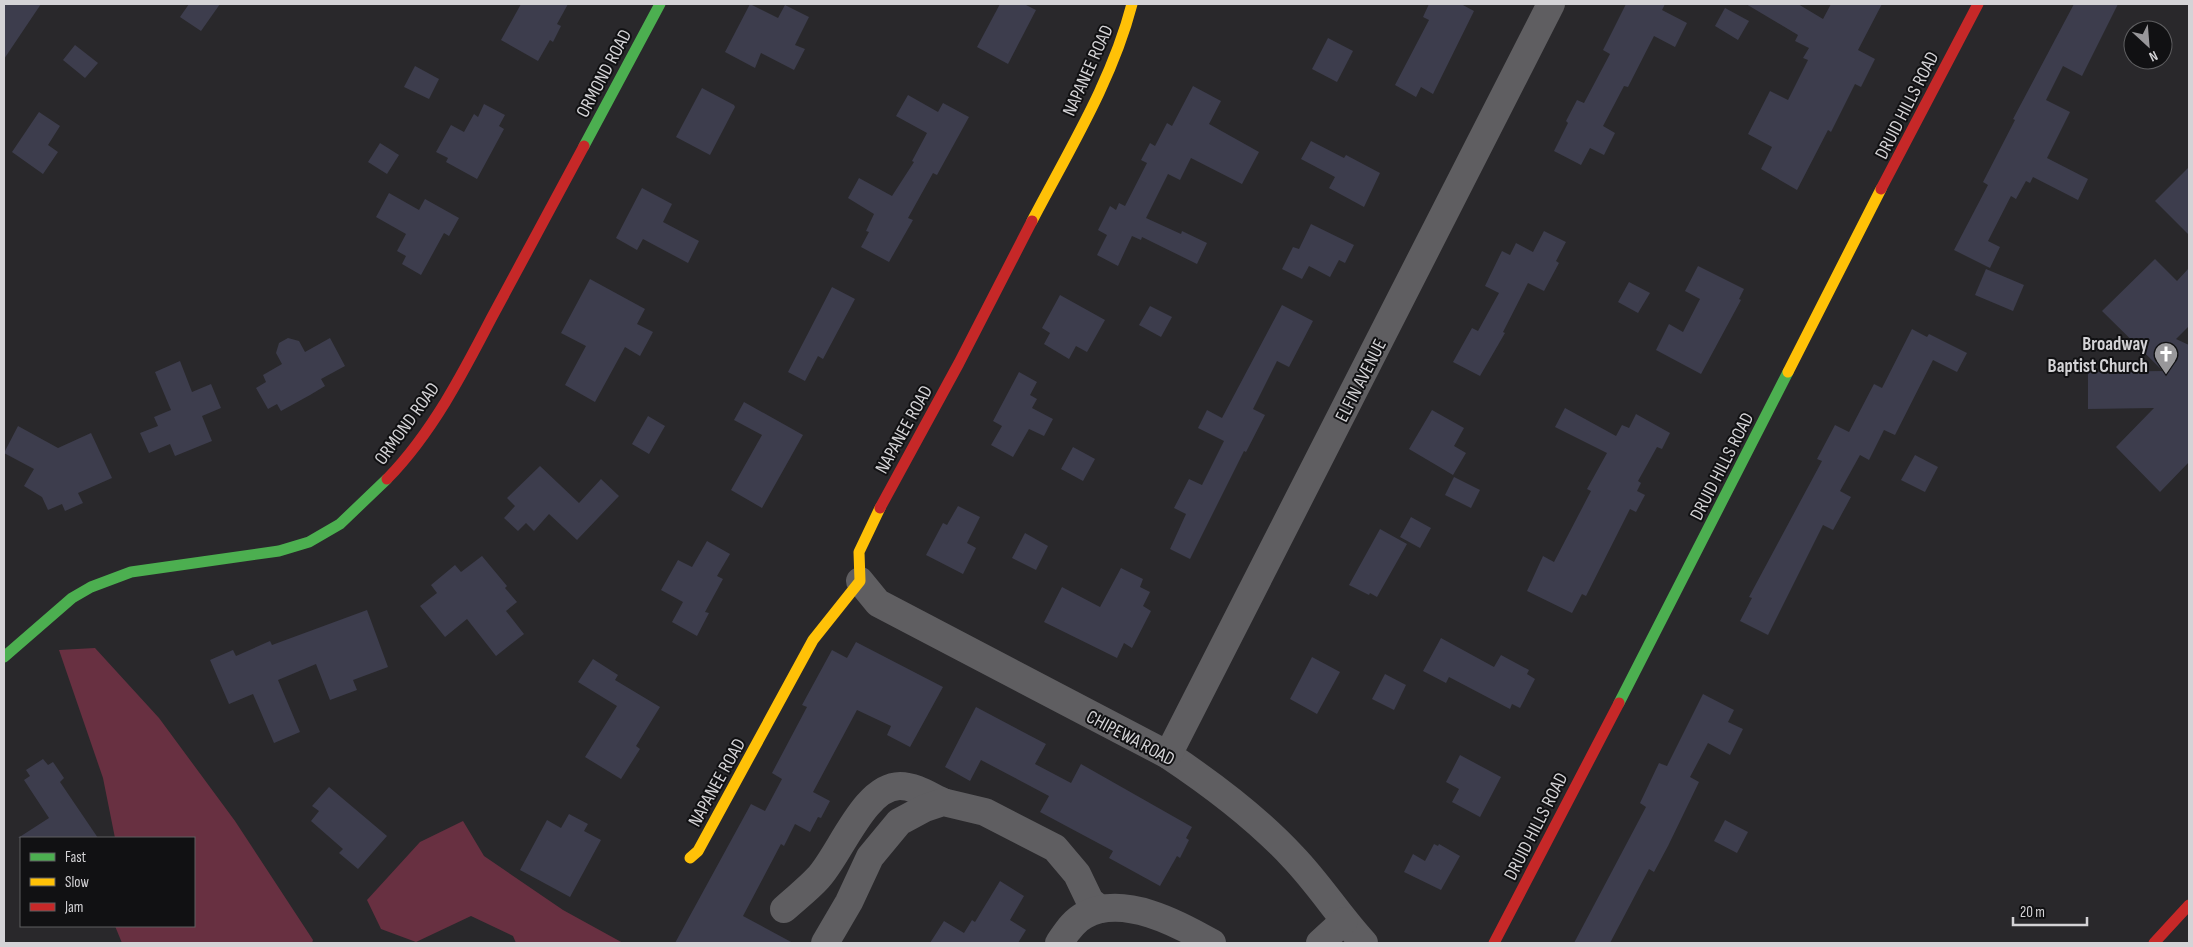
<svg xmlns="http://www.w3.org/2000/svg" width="2193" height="947" viewBox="0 0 2193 947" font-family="'Sofia Sans Condensed',sans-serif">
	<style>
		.green { fill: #683041 }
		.building { fill: #3d3d4d }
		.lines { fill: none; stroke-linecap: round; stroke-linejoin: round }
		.street { stroke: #5f5e61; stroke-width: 28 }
		.fast { stroke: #4caf50; stroke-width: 11 }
		.slow { stroke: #ffc107; stroke-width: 11 }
		.jam { stroke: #c62828; stroke-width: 11 }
		.labels { text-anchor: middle; stroke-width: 4; stroke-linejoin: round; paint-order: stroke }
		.street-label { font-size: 19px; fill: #d4d3d6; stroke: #111113 }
		.poi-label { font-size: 19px; font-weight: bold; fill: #d4d3d6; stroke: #111113; text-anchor: end }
	</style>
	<rect width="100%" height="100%" fill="#29282b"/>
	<!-- green -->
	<g class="green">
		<polygon points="95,648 159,718 235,821 313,940 312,943 122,943 115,926 194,926 194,838 115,838 103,778 59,650"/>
		<polygon points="463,821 484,856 563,910 623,943 516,943 513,936 471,916 416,942 381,929 367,900 420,842"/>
	</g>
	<!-- building -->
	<g class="building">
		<polygon points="4,4 41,4 4,59"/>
		<polygon points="189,4 220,4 201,31 180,17"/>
		<polygon points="521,4 568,4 557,24 561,26 553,42 550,40 538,61 501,40"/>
		<polygon points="750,4 778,18 785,5 809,17 795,45 805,49 794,70 761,53 755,68 725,52"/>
		<polygon points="1000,4 1024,4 1036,10 1008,64 977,47"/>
		<polygon points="1429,4 1461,4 1474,11 1433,94 1421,87 1416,97 1395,85 1429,20 1423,17"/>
		<polygon points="1626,4 1665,4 1662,10 1687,23 1675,47 1654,36 1628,87 1624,86 1603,126 1615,133 1604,155 1590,148 1581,165 1554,151 1568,123 1566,121 1577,100 1584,103 1610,54 1603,50"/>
		<polygon points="1746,4 1798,4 1823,19 1831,4 1882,4 1858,50 1875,59 1861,87 1855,84 1831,132 1828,130 1797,190 1761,169 1772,147 1748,134 1770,91 1788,100 1808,60 1803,58 1809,48 1795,41 1798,35"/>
		<polygon points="2074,4 2118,4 2082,76 2063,66 2046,100 2070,112 2047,158 2088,179 2078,200 2033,177 2030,183 2026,181 2016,199 2011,196 1988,241 2000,247 1990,268 1954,250 1988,185 1983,182 2015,120 2013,119"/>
		<polygon points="1725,8 1749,21 1738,40 1715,26"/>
		<polygon points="1328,38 1353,51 1337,82 1312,69"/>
		<polygon points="75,45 98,63 85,78 63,60"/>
		<polygon points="415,66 439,79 429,99 404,87"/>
		<polygon points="1193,86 1221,101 1209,124 1259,152 1242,184 1191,158 1180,180 1168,174 1146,218 1181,234 1182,231 1207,243 1197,264 1142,237 1141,240 1132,236 1118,266 1097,255 1107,235 1098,230 1110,206 1116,210 1119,203 1125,206 1147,163 1141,160 1150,143 1155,146 1167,123 1172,126"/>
		<polygon points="702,88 734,105 735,107 710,155 676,137"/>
		<polygon points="908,95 938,112 943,103 969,117 937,175 933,173 908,218 913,220 889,262 861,247 869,232 866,231 874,214 848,198 859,178 892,196 914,162 912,161 927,133 896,116"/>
		<polygon points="484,104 505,115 499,126 504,129 477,179 446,162 448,158 436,152 451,125 464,132 474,114 478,117"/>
		<polygon points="39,112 60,126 48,145 58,152 43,174 12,152"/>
		<polygon points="1311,141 1344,158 1346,155 1380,173 1364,207 1329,188 1335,177 1301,159"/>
		<polygon points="380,143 399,155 387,174 368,162"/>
		<polygon points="2189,167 2189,235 2155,201"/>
		<polygon points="642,188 672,204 663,222 699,241 688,263 643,239 637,250 616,238"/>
		<polygon points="389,193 419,210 425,199 459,218 449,236 444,233 421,275 402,264 406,256 397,251 406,234 376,217"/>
		<polygon points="1311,224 1354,245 1345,263 1339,260 1330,277 1309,266 1302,279 1282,269 1293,247 1299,249"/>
		<polygon points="1544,231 1566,242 1556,261 1559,263 1544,291 1528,283 1503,332 1505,333 1480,376 1453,362 1472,328 1478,331 1499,293 1485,286 1502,251 1510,255 1516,243 1533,252"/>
		<polygon points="2155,259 2177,281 2189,268 2189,326 2176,339 2189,345 2189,462 2160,492 2116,447 2154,408 2088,409 2088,372 2163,371 2102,311"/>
		<polygon points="1698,266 1744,289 1739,299 1741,300 1701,374 1656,350 1669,324 1683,332 1700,299 1685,291"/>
		<polygon points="1986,269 2024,285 2013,311 1975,295"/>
		<polygon points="590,279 645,309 637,324 653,332 640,356 625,347 595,402 565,385 586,346 561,333"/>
		<polygon points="1629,282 1650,293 1638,313 1618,302"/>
		<polygon points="832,287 855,299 823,359 818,356 805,381 788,372"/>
		<polygon points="1060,295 1105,320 1087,352 1076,346 1069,359 1044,344 1050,333 1042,328"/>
		<polygon points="1282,305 1313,321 1289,367 1277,361 1253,409 1265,415 1246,452 1244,451 1190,559 1170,549 1186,514 1174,508 1189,479 1202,485 1224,441 1198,428 1207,410 1222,418"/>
		<polygon points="1150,306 1172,317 1161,337 1139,325"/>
		<polygon points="1912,329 1927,337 1929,334 1967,353 1957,372 1933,360 1895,435 1884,430 1869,460 1860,455 1840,491 1851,497 1833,530 1823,525 1768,635 1740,621 1752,598 1749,597 1822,461 1817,459 1835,425 1849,432 1874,384 1882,388"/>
		<polygon points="288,338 299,341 305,352 330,338 345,366 321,379 325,386 310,395 281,411 277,404 268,409 256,388 266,382 263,375 282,364 276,353 279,343"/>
		<polygon points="180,361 192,392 211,384 221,408 202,416 212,441 175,456 170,444 149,453 140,433 158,426 154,417 171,410 155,372"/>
		<polygon points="1019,372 1037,382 1030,395 1037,399 1032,408 1053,419 1044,436 1029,429 1013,457 991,445 1002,426 993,421"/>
		<polygon points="744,402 803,435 762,508 731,490 762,435 734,420"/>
		<polygon points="1565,408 1616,436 1622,425 1629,428 1636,414 1670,433 1662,449 1657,447 1638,481 1641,483 1637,491 1645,495 1636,512 1630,509 1586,596 1582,594 1572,613 1527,591 1543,556 1554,562 1591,491 1587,489 1607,453 1555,427"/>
		<polygon points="1432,410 1464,428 1454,446 1466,453 1453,475 1409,449"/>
		<polygon points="648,416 665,426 649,454 632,444"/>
		<polygon points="18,426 58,448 91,433 112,478 78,493 83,503 65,511 62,504 48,510 42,497 24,486 34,469 4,453"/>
		<polygon points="1073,447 1095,459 1083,481 1061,469"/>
		<polygon points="1915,455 1938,467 1925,492 1901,480"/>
		<polygon points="540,466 579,503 601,479 619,496 577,540 549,514 534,531 526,523 518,531 504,518 515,506 507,498"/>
		<polygon points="1454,477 1480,490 1471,508 1445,495"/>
		<polygon points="958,506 980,517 967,543 976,548 963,574 926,555 943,523 947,525"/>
		<polygon points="1411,517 1431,528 1420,548 1400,537"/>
		<polygon points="1380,529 1407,544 1377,597 1370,593 1369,595 1349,585"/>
		<polygon points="1025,533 1048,546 1036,570 1012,558"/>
		<polygon points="707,541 730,554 717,576 723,579 705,612 709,613 697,636 672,622 683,602 661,590 678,560 692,567"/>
		<polygon points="482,556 507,586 505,588 517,602 506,611 524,634 496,656 467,619 445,637 420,606 437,593 431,585 455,565 461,572"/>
		<polygon points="1121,568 1143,579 1140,587 1150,592 1143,606 1151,611 1132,648 1124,643 1117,658 1044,622 1062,587 1100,607"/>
		<polygon points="367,610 388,667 353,680 357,690 330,700 316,664 278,680 300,732 274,743 253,694 229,704 210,660 233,650 236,656 270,641 272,645"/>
		<polygon points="1441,638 1494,667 1501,655 1529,670 1527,674 1535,679 1520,708 1512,704 1510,709 1449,677 1446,683 1423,671"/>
		<polygon points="856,642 943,687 910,747 887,735 891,726 857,710 813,792 830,801 821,818 818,817 810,832 795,824 784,846 781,844 743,916 793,943 675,943 751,804 765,811 782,779 772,773 807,707 802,705 832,650 847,658"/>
		<polygon points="1312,657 1340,672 1317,714 1290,699"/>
		<polygon points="593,659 618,675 615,680 660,707 636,746 640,749 621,779 585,757 617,706 578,682"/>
		<polygon points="1385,674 1406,685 1394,710 1372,699"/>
		<polygon points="1703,694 1734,710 1728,722 1743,729 1730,755 1708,743 1690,777 1699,782 1668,846 1654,872 1649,869 1610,943 1574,943 1646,807 1640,803 1659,763 1667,766"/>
		<polygon points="976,707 1046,744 1035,764 1071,783 1081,764 1192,827 1186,838 1189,840 1180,858 1177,856 1160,886 1109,858 1113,851 1040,812 1049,796 981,760 970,781 945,767"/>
		<polygon points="1460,755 1501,777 1480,817 1452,802 1459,789 1446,782"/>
		<polygon points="43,759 48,765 53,762 64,778 60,782 98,838 18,838 49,818 24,780 30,776 26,770"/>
		<polygon points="329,787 387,836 358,869 339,853 343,849 311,821 319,811 312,806"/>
		<polygon points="569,814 588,824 584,831 601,840 570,897 520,870 547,820 561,828"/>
		<polygon points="1725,820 1748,832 1737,853 1714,841"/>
		<polygon points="1434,844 1438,846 1439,844 1460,856 1441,890 1404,872 1413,854 1425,861"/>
		<polygon points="1000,881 1024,896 1010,920 1026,930 1018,943 930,943 944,921 964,933 972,920 975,922"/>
	</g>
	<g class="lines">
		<!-- street -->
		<g class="street">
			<path d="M860,581L878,603L1168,755C1213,785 1256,817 1293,857C1319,884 1339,916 1364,943"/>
			<polyline points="1168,755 1551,4"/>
			<path d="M784,909C796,898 808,889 818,878C840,855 864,786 900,786C915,786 930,796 943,802"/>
			<polyline points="825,943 849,902 870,857 899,822 925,808 943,802 985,812 1055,848 1077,874 1090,901 1100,909"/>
			<path d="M1059,943C1066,933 1073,921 1085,915C1123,894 1179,924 1212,943"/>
			<polyline points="1320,943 1344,921"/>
		</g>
		<!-- fast -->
		<g class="fast">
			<polyline points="584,146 660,4"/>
			<polyline points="4,657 72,598 91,587 131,572 279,551 309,542 340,524 387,479"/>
			<polyline points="1619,703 1788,372"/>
		</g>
		<!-- slow -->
		<g class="slow">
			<path d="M1032,221C1069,150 1112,81 1132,4"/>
			<polyline points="1788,372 1881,189"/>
			<polyline points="690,858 698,851 813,640 860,581 859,552 880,508"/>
		</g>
		<!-- jam -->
		<g class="jam">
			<polyline points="1881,189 1978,4"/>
			<path d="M387,479C432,433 463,373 492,317C523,260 553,203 584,146"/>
			<polyline points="880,508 959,363 1032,221"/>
			<polyline points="1494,943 1619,703"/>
			<polyline points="2154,943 2189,905"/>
		</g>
	</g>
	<!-- icons -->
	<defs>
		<g id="church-pin" transform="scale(1.25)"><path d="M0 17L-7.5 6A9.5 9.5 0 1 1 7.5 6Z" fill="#98979a" stroke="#111113"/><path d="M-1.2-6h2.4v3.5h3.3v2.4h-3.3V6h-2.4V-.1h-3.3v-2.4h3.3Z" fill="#fff"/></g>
	</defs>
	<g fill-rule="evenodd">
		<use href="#church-pin" x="2166" y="354"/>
	</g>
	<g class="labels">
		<!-- street labels -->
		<g class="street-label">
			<text transform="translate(1087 70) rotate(-66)" y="7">NAPANEE ROAD</text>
			<text transform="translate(603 73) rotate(-62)" y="7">ORMOND ROAD</text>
			<text transform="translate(1906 105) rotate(-63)" y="7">DRUID HILLS ROAD</text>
			<text transform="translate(1360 380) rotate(-63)" y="7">ELFIN AVENUE</text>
			<text transform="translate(406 423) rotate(-54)" y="7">ORMOND ROAD</text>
			<text transform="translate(903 429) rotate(-61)" y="7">NAPANEE ROAD</text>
			<text transform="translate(1721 466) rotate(-63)" y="7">DRUID HILLS ROAD</text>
			<text transform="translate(1131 737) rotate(28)" y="7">CHIPEWA ROAD</text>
			<text transform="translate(716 782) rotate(-61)" y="7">NAPANEE ROAD</text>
			<text transform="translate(1535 826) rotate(-63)" y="7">DRUID HILLS ROAD</text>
		</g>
		<!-- poi labels -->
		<g class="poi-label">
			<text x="2148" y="350">Broadway<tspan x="2148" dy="22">Baptist Church</tspan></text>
		</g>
	</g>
	<!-- border -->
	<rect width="2193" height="947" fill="none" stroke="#d4d3d6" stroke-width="10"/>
	<!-- legend -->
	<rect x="20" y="837" width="175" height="90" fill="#111113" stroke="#5f5f61"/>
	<rect x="30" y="853" width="25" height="8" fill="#4caf50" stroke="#5f5f61"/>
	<text x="65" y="862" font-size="15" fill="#d4d3d6">Fast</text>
	<rect x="30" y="878" width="25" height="8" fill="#ffc107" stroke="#5f5f61"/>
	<text x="65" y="887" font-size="15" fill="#d4d3d6">Slow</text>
	<rect x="30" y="903" width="25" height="8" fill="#c62828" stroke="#5f5f61"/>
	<text x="65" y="912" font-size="15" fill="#d4d3d6">Jam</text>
	<!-- north arrow -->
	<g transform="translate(2148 45) rotate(154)"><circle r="24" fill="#111113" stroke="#5f5f61"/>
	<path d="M0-4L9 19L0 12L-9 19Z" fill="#98979a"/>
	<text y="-8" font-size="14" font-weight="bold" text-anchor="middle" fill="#d4d3d6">N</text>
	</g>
	<!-- scale -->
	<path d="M2013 917v8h74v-8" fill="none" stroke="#d4d3d6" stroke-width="2.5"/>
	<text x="2020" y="917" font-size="15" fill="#d4d3d6" stroke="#111113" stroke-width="4" paint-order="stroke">20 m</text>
</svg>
